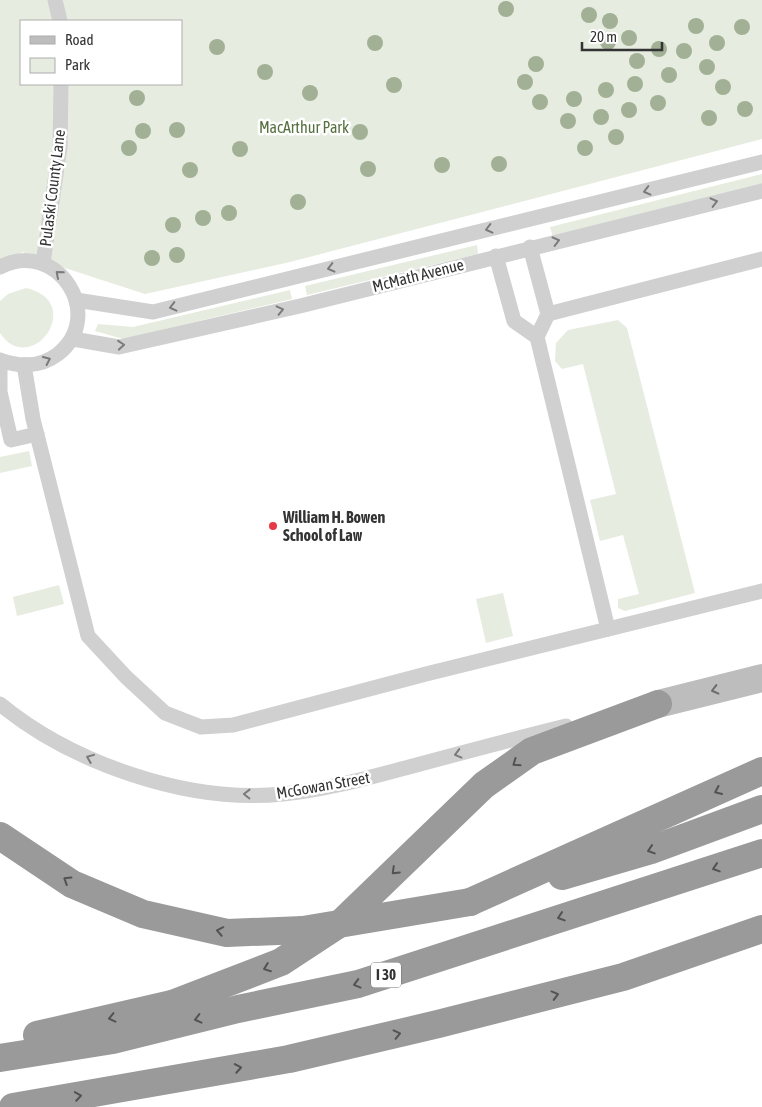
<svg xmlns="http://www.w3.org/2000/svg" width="762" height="1107" viewBox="0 0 762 1107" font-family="'Asap Condensed',sans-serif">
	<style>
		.green { fill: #e6ecdf; fill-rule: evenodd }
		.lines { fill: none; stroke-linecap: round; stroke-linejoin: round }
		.service { stroke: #d0d0d0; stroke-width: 15 }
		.secondary { stroke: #bdbdbd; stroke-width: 28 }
		.motorway { stroke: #9a9a9a; stroke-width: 28 }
		.motorway-bridge { stroke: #9a9a9a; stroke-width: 28 }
		.tree { fill: #a2b095 }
		.oneway { stroke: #7a7a7a }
		.oneway2 { stroke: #6a6a6a }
		.oneway3 { stroke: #525252 }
		.poi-dot { fill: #e63946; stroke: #fff; stroke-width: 2 }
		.labels { text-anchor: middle; stroke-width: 5; stroke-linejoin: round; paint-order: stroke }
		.shield { fill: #fff; stroke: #707070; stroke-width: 1 }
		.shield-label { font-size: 15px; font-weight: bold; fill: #333 }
		.park-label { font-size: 16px; fill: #56703f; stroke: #fff }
		.street-label { font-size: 16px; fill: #333; stroke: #fff }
		.poi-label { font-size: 16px; font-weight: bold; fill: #333; stroke: #fff; text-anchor: start }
	</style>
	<rect width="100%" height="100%" fill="#fff"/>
	<!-- green -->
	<g class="green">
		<path d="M0,0H762V139L290,262L145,294L68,269L23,252L0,264ZM21,21H181V84H21Z"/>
		<polygon points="762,174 762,185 553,237 550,227"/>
		<polygon points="477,245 478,254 307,295 305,286"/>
		<path d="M26,288C87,302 31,379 0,333V301L8,294Z"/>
		<polygon points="290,290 292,299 123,339 95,331 98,324 133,327"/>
		<polygon points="618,320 627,328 695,593 625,611 618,608 618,599 639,594 623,535 600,541 590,500 616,494 583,364 562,369 555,361 556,343 568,330"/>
		<polygon points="29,451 32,466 0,473 0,457"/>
		<polygon points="59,585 64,604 17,616 13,597"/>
		<polygon points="503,593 513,636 486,643 476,599"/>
	</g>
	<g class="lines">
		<!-- service -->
		<g class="service">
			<polyline points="55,0 60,21"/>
			<polyline points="530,247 548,314 537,337 608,629"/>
			<polyline points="496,256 514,321 537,337"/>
			<polyline points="43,263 60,147 61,84"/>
			<path d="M0,267C57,238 107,315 58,354C40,368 20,367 0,360"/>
			<polyline points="76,300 153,312 762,162"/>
			<polyline points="548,314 762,259"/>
			<polyline points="73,339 119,347 300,306 762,191"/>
			<polyline points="0,360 0,392 11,440 37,434"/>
			<polyline points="24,365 33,419 88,636 126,677 165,713 201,727 233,725 426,674 762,591"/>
			<path d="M0,704C72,763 188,804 283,794C325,790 367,778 409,767C461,753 513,739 566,726"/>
		</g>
		<!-- secondary -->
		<polyline class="secondary" points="658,704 762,678"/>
		<!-- motorway -->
		<g class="motorway">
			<polyline points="0,836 72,884 143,914 227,933 303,930"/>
			<polyline points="562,876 651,850 762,809"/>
			<polyline points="470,902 762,771"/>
			<polyline points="37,1035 172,1004 281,962 342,922 484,785 532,751 658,704"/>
			<polyline points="0,1058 113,1040 238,1009 358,984 762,853"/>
			<polyline points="13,1107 289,1059 438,1024 623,977 762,929"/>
		</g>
		<!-- motorway-bridge -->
		<polyline class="motorway-bridge" points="303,930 470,902"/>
	</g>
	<!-- trees -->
	<g class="tree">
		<circle cx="506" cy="9" r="8"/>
		<circle cx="589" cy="15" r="8"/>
		<circle cx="610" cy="21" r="8"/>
		<circle cx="696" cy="26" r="8"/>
		<circle cx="742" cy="27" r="8"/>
		<circle cx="629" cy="38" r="8"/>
		<circle cx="608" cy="42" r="8"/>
		<circle cx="375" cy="43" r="8"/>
		<circle cx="717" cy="43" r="8"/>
		<circle cx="217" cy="47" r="8"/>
		<circle cx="659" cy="49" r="8"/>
		<circle cx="684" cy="51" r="8"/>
		<circle cx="637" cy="61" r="8"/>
		<circle cx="536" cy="64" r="8"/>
		<circle cx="707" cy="67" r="8"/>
		<circle cx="265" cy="72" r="8"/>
		<circle cx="669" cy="75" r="8"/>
		<circle cx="525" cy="82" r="8"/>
		<circle cx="635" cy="84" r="8"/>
		<circle cx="394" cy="85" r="8"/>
		<circle cx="723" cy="87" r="8"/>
		<circle cx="606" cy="90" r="8"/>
		<circle cx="310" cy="93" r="8"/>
		<circle cx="137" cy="98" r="8"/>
		<circle cx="574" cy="99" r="8"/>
		<circle cx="540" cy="102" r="8"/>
		<circle cx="658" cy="103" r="8"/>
		<circle cx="745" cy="109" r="8"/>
		<circle cx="629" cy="110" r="8"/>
		<circle cx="601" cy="117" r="8"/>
		<circle cx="709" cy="118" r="8"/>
		<circle cx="568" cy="121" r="8"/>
		<circle cx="177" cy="130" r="8"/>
		<circle cx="143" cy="131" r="8"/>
		<circle cx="360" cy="132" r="8"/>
		<circle cx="616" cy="137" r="8"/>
		<circle cx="129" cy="148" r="8"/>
		<circle cx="585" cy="148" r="8"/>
		<circle cx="240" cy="149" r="8"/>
		<circle cx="499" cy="164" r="8"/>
		<circle cx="442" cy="165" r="8"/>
		<circle cx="368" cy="169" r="8"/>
		<circle cx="190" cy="170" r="8"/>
		<circle cx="298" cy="202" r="8"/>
		<circle cx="229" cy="213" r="8"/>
		<circle cx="203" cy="218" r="8"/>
		<circle cx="173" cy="225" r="8"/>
		<circle cx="177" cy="255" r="8"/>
		<circle cx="152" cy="258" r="8"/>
	</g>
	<!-- one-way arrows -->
	<defs><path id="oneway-chevron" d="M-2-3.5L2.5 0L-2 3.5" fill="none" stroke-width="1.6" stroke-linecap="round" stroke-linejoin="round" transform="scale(1.25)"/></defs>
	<g class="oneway">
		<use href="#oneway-chevron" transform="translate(647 191) rotate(166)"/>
		<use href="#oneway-chevron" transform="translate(714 202) rotate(-14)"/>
		<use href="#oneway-chevron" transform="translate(489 229) rotate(166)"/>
		<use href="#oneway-chevron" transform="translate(556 241) rotate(-14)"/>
		<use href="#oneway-chevron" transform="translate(331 268) rotate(166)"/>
		<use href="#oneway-chevron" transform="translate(59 274) rotate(-139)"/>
		<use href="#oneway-chevron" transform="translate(173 307) rotate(166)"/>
		<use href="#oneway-chevron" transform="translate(280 310) rotate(-13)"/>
		<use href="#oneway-chevron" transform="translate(121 345) rotate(-5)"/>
		<use href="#oneway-chevron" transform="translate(47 360) rotate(-25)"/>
		<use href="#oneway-chevron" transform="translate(458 754) rotate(165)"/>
		<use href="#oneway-chevron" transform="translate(90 758) rotate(-158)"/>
		<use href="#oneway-chevron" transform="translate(247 794) rotate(-179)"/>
	</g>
	<use class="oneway2" href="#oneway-chevron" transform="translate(715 690) rotate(166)"/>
	<g class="oneway3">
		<use href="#oneway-chevron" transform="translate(516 763) rotate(145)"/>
		<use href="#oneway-chevron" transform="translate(718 791) rotate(156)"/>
		<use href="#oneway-chevron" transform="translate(651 850) rotate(162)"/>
		<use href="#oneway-chevron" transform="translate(716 868) rotate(162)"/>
		<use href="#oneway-chevron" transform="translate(395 871) rotate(136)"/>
		<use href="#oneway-chevron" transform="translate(67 880) rotate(-148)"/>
		<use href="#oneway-chevron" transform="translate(561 917) rotate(162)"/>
		<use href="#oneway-chevron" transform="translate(220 931) rotate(-169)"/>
		<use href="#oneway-chevron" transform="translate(267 968) rotate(159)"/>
		<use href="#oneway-chevron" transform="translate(357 984) rotate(165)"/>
		<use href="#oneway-chevron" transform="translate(555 995) rotate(-15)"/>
		<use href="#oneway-chevron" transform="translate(112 1018) rotate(167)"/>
		<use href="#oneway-chevron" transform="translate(198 1019) rotate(166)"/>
		<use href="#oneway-chevron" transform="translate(397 1034) rotate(-13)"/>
		<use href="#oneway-chevron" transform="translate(238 1068) rotate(-10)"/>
		<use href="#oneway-chevron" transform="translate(78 1096) rotate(-9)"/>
	</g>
	<!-- markers -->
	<circle class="poi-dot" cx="273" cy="526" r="5"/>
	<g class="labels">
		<!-- shield labels -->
		<rect class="shield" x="371" y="962.5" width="30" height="25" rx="4"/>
		<g class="shield-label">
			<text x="386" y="980">I 30</text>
		</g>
		<!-- park labels -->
		<g class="park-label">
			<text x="304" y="133">MacArthur Park</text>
		</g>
		<!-- street labels -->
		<g class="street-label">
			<text transform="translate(52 188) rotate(-83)" y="6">Pulaski County Lane</text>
			<text transform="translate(418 275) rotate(-14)" y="6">McMath Avenue</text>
			<text transform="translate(323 785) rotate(-10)" y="6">McGowan Street</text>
		</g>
		<!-- poi labels -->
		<g class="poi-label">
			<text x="283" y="523">William H. Bowen<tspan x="283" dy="18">School of Law</tspan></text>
		</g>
	</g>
	<!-- legend -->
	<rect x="20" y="20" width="162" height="65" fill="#ffffff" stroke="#adadad"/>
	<rect x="30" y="36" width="25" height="8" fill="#bdbdbd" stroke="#adadad"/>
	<text x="65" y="45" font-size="15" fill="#333333">Road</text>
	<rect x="30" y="58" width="25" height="15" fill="#e6ecdf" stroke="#adadad"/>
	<text x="65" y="70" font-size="15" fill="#333333">Park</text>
	<!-- scale -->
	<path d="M582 42v8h80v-8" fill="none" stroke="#333333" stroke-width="2.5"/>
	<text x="590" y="42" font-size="15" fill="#333333" stroke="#ffffff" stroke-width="4" paint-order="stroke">20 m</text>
</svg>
